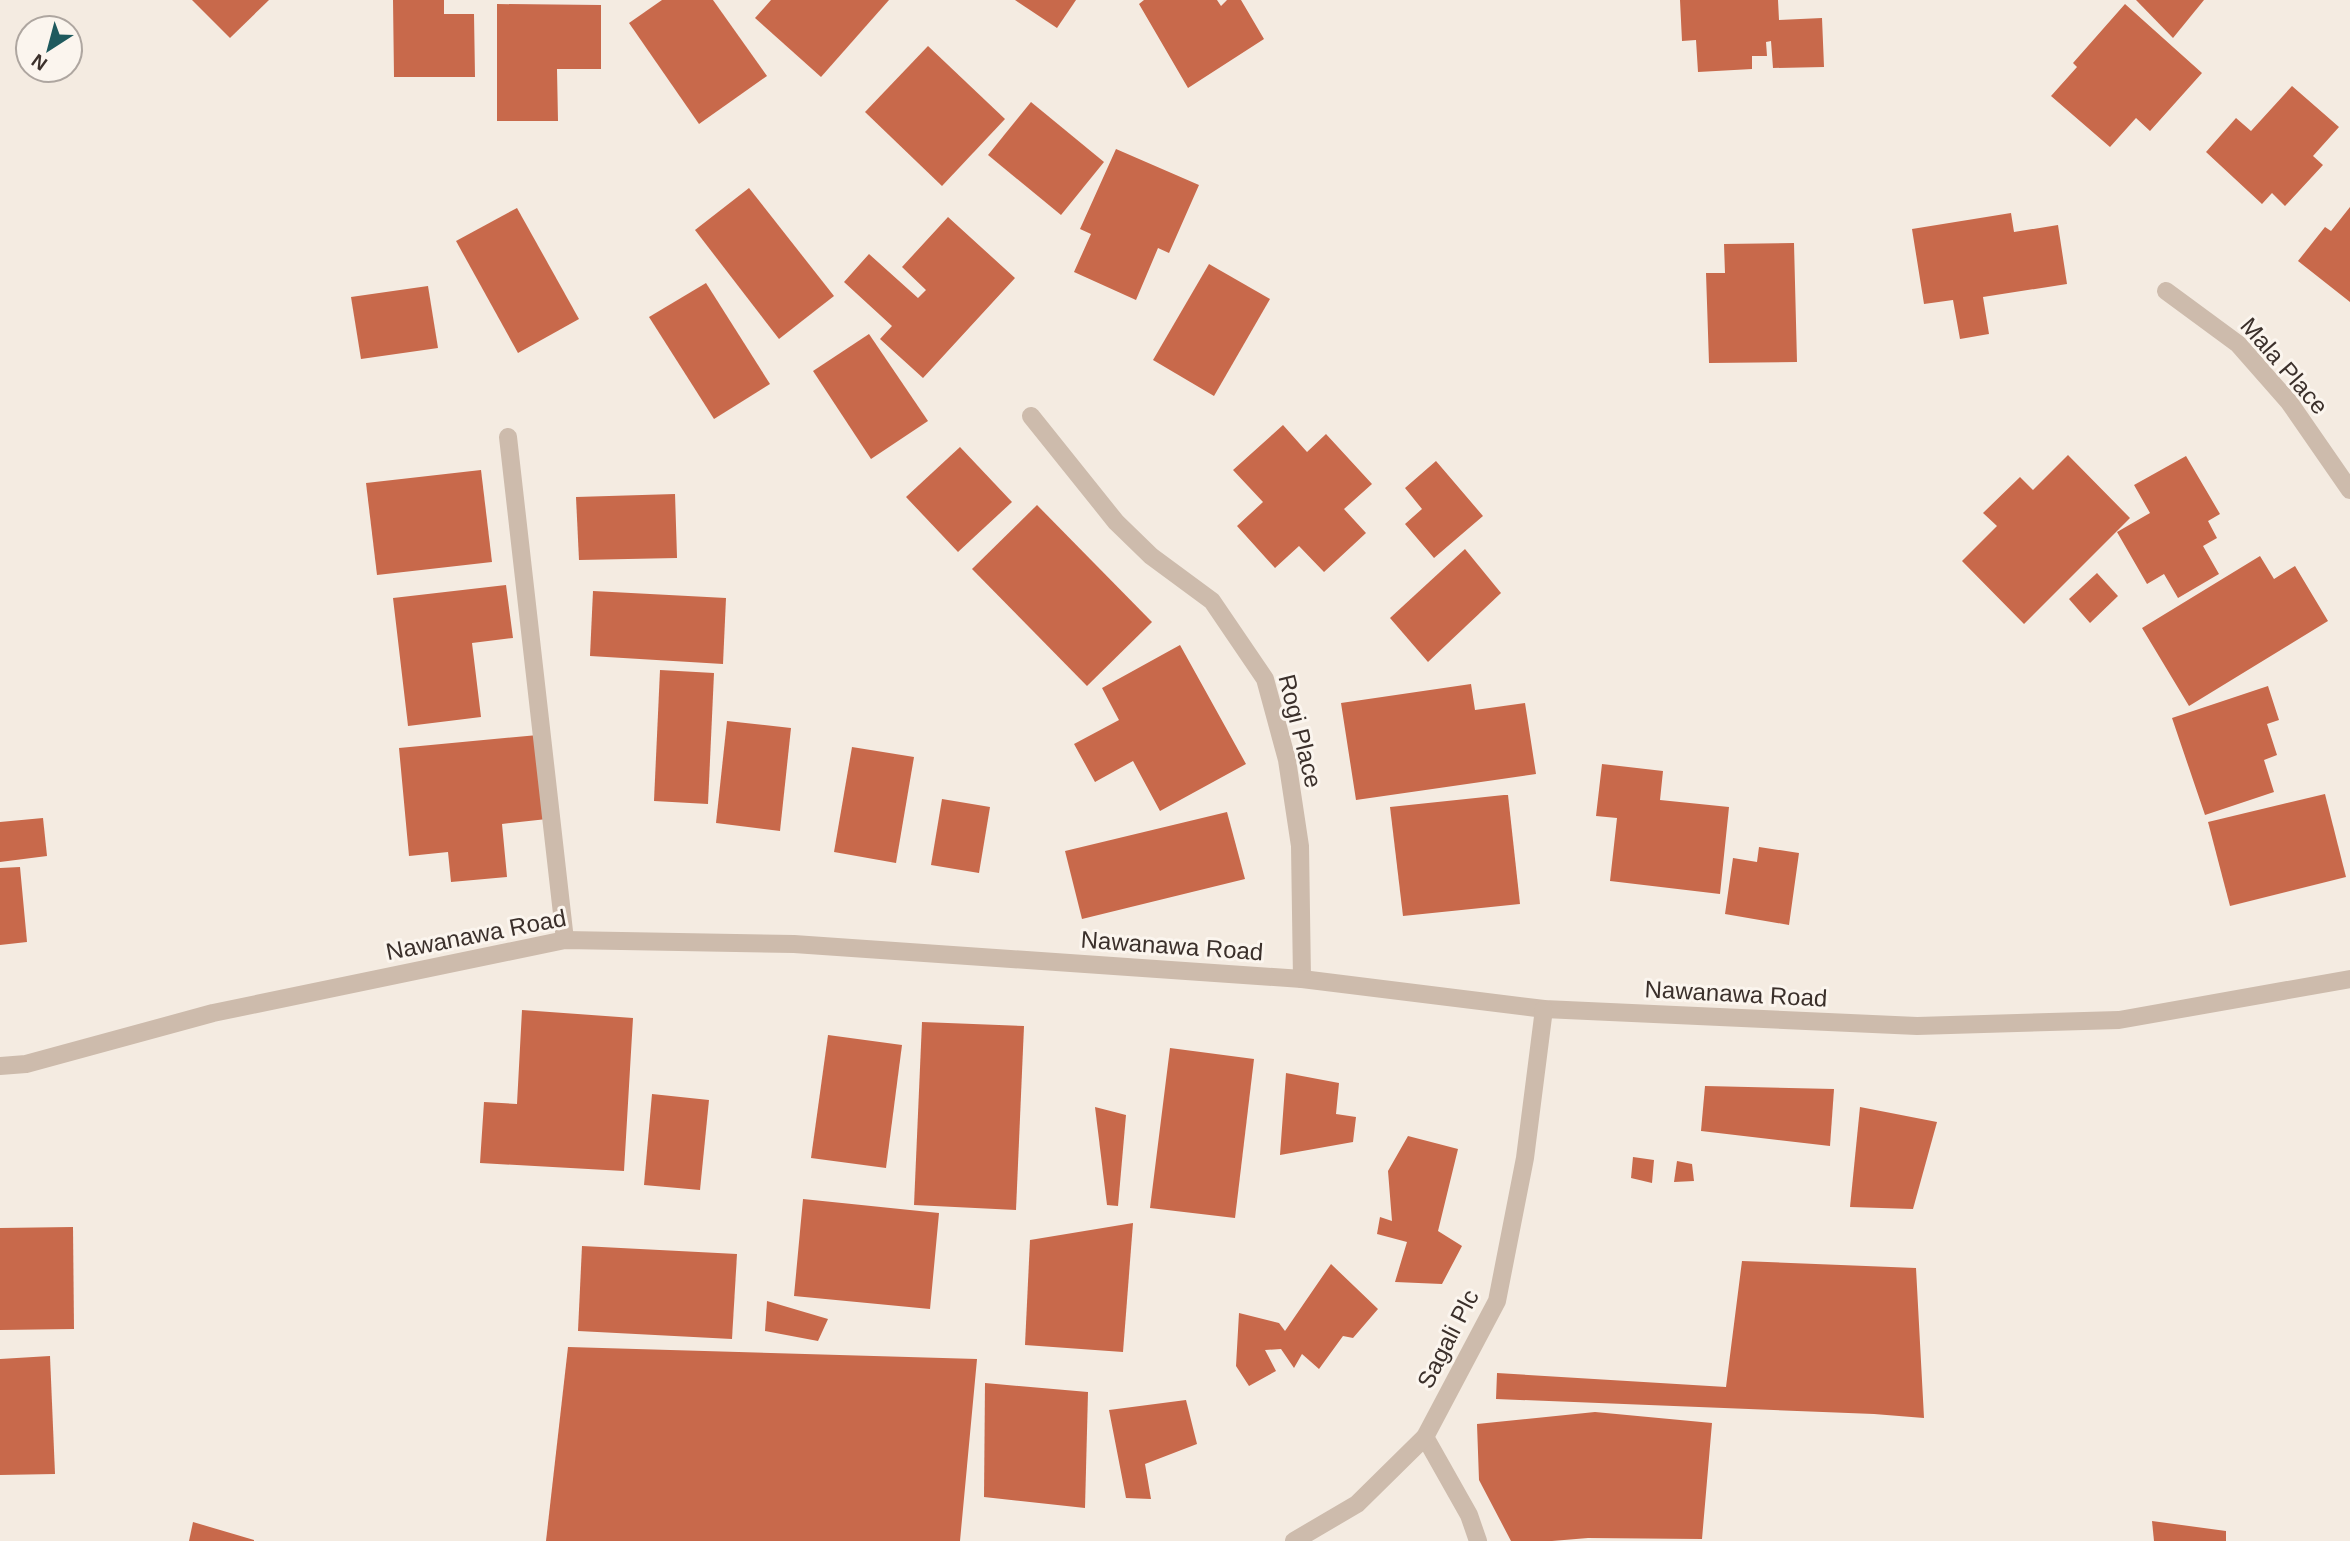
<svg xmlns="http://www.w3.org/2000/svg" width="2350" height="1541" viewBox="0 0 2350 1541" font-family="Arial,sans-serif">
	<style>
		.building { fill: #c8694b }
		.lines { fill: none; stroke-linecap: round; stroke-linejoin: round }
		.minor { stroke: #cdbbac; stroke-width: 18 }
		.labels { text-anchor: middle; stroke-width: 6; stroke-linejoin: round; paint-order: stroke }
		.street-label { font-size: 24px; fill: #3b302b; stroke: #fbf5ee }
	</style>
	<rect width="100%" height="100%" fill="#f4ebe1"/>
	<!-- building -->
	<g class="building">
		<polygon points="192,0 269,0 230,38"/>
		<polygon points="393,0 444,0 444,14 474,14 475,77 394,77"/>
		<polygon points="662,0 713,0 767,76 699,124 629,23"/>
		<polygon points="771,0 889,0 821,77 755,18"/>
		<polygon points="1015,0 1076,0 1057,28"/>
		<polygon points="1144,0 1217,0 1221,6 1227,0 1241,0 1264,39 1188,88 1139,4"/>
		<polygon points="1680,0 1778,0 1779,20 1822,18 1824,67 1773,68 1771,41 1766,42 1767,56 1752,56 1752,69 1698,72 1696,40 1682,41"/>
		<polygon points="2136,0 2204,0 2173,38"/>
		<polygon points="497,4 601,5 601,69 557,69 558,121 497,121"/>
		<polygon points="2125,4 2202,73 2150,131 2136,118 2110,147 2051,96 2077,67 2073,63"/>
		<polygon points="928,46 1005,119 942,186 865,112"/>
		<polygon points="2292,86 2339,127 2313,156 2323,165 2285,206 2272,193 2262,204 2206,152 2236,118 2251,131"/>
		<polygon points="1031,102 1104,162 1061,215 988,155"/>
		<polygon points="1116,149 1199,185 1169,253 1158,248 1136,300 1074,272 1091,234 1080,229"/>
		<polygon points="749,188 834,296 779,339 695,230"/>
		<polygon points="2350,207 2350,302 2298,261 2325,227 2331,231"/>
		<polygon points="517,208 579,319 518,353 456,241"/>
		<polygon points="2011,213 2014,232 2058,225 2067,284 1983,297 1989,334 1960,339 1953,300 1924,304 1912,229"/>
		<polygon points="948,217 1015,278 923,378 880,339 892,326 844,282 869,254 918,298 926,290 902,267"/>
		<polygon points="1794,243 1797,362 1709,363 1706,273 1725,273 1724,244"/>
		<polygon points="1209,264 1270,299 1214,396 1153,360"/>
		<polygon points="706,283 770,384 714,419 649,317"/>
		<polygon points="428,286 438,348 361,359 351,297"/>
		<polygon points="869,334 928,421 871,459 813,371"/>
		<polygon points="1283,425 1307,452 1326,434 1372,484 1344,509 1366,533 1324,572 1299,546 1275,568 1237,526 1263,502 1233,470"/>
		<polygon points="960,447 1012,502 958,552 906,497"/>
		<polygon points="2068,455 2130,518 2024,624 1962,561 1997,526 1983,513 2020,477 2033,490"/>
		<polygon points="2186,456 2220,514 2208,521 2217,538 2203,546 2219,574 2178,598 2164,574 2147,584 2117,532 2150,513 2134,485"/>
		<polygon points="1436,461 1483,516 1434,558 1405,524 1422,509 1405,488"/>
		<polygon points="481,470 492,562 377,575 366,483"/>
		<polygon points="675,494 677,558 579,560 576,497"/>
		<polygon points="1037,505 1152,622 1087,686 972,569"/>
		<polygon points="1465,549 1501,593 1428,662 1390,618"/>
		<polygon points="2260,556 2274,579 2295,566 2328,621 2189,706 2142,628"/>
		<polygon points="2097,573 2118,596 2090,623 2069,599"/>
		<polygon points="506,585 513,638 472,643 481,717 408,726 393,598"/>
		<polygon points="593,591 726,598 723,664 590,656"/>
		<polygon points="1180,645 1246,764 1160,811 1133,761 1095,782 1074,744 1119,720 1102,688"/>
		<polygon points="660,670 714,673 708,804 654,801"/>
		<polygon points="1471,684 1475,710 1525,703 1536,774 1356,800 1341,703"/>
		<polygon points="2268,686 2279,720 2267,724 2277,755 2264,760 2274,792 2205,815 2172,718"/>
		<polygon points="727,721 791,728 780,831 716,823"/>
		<polygon points="538,735 547,819 502,824 507,877 451,882 448,852 409,856 399,748"/>
		<polygon points="852,747 914,757 896,863 834,852"/>
		<polygon points="1602,764 1663,771 1660,800 1729,807 1720,894 1610,881 1617,818 1596,816"/>
		<polygon points="2325,794 2346,877 2230,906 2208,822"/>
		<polygon points="1504,795 1508,795 1520,904 1403,916 1390,807"/>
		<polygon points="942,799 990,807 979,873 931,865"/>
		<polygon points="1227,812 1245,879 1082,919 1065,851"/>
		<polygon points="43,818 47,856 0,862 0,822"/>
		<polygon points="1759,847 1799,853 1789,925 1725,914 1733,858 1757,862"/>
		<polygon points="20,867 27,942 0,945 0,868"/>
		<polygon points="522,1010 633,1018 624,1171 480,1163 484,1102 517,1104"/>
		<polygon points="922,1022 1024,1026 1016,1210 914,1205"/>
		<polygon points="828,1035 902,1045 886,1168 811,1158"/>
		<polygon points="1170,1048 1254,1059 1235,1218 1150,1208"/>
		<polygon points="1286,1073 1339,1083 1336,1114 1356,1117 1353,1142 1280,1155"/>
		<polygon points="1705,1086 1834,1089 1830,1146 1701,1131"/>
		<polygon points="652,1094 709,1100 700,1190 644,1185"/>
		<polygon points="1095,1107 1126,1115 1118,1206 1107,1205"/>
		<polygon points="1860,1107 1937,1122 1913,1209 1850,1207"/>
		<polygon points="1408,1136 1458,1149 1438,1231 1462,1246 1442,1284 1395,1282 1407,1242 1377,1234 1380,1217 1392,1221 1388,1171"/>
		<polygon points="1633,1157 1654,1160 1652,1183 1631,1178"/>
		<polygon points="1677,1161 1692,1164 1694,1181 1674,1182"/>
		<polygon points="803,1199 939,1213 930,1309 794,1296"/>
		<polygon points="1133,1223 1123,1352 1025,1345 1030,1240"/>
		<polygon points="73,1227 74,1329 0,1330 0,1228"/>
		<polygon points="582,1246 737,1254 732,1339 578,1331"/>
		<polygon points="1742,1261 1916,1268 1924,1418 1874,1414 1496,1399 1497,1373 1726,1387"/>
		<polygon points="1331,1264 1378,1309 1353,1338 1343,1336 1319,1369 1302,1354 1294,1368 1281,1349 1265,1350 1276,1371 1249,1386 1236,1366 1239,1313 1279,1323 1285,1331"/>
		<polygon points="767,1301 828,1319 818,1341 765,1331"/>
		<polygon points="568,1347 977,1359 960,1541 546,1541"/>
		<polygon points="50,1356 55,1474 0,1475 0,1359"/>
		<polygon points="985,1383 1088,1392 1085,1508 984,1497"/>
		<polygon points="1186,1400 1197,1444 1145,1464 1151,1499 1126,1498 1109,1410"/>
		<polygon points="1595,1412 1712,1423 1702,1539 1588,1538 1552,1541 1511,1541 1479,1480 1477,1424"/>
		<polygon points="2152,1521 2226,1531 2226,1541 2154,1541"/>
		<polygon points="193,1522 254,1540 254,1541 189,1541"/>
	</g>
	<g class="lines">
		<!-- minor -->
		<g class="minor">
			<polyline points="2166,291 2238,344 2289,402 2350,490"/>
			<polyline points="1031,416 1116,522 1151,556 1212,601 1265,679 1287,760 1300,846 1302,979"/>
			<polyline points="508,437 565,940"/>
			<polyline points="0,1066 26,1064 213,1013 565,940 794,944 1302,979 1544,1009 1917,1026 2119,1020 2350,979"/>
			<polyline points="1425,1437 1469,1515 1478,1541"/>
			<polyline points="1294,1541 1357,1504 1425,1437 1497,1301 1525,1158 1544,1009"/>
		</g>
	</g>
	<g class="labels">
		<!-- street labels -->
		<g class="street-label">
			<text transform="translate(2284 366) rotate(49)" y="8">Mala Place</text>
			<text transform="translate(1300 731) rotate(76)" y="8">Rogi Place</text>
			<text transform="translate(476 935) rotate(-11)" y="8">Nawanawa Road</text>
			<text transform="translate(1172 946) rotate(4)" y="8">Nawanawa Road</text>
			<text transform="translate(1736 994) rotate(3)" y="8">Nawanawa Road</text>
			<text transform="translate(1448 1339) rotate(-63)" y="8">Sagali Plc</text>
		</g>
	</g>
	<!-- north arrow -->
	<g transform="translate(49 49) rotate(216)"><circle r="33" fill="#fbf5ee" stroke="#aea6a0" stroke-width="2"/>
	<path d="M0-5L12 26L0 18L-12 26Z" fill="#1f5a5e"/>
	<text y="-10" font-size="19" font-weight="bold" text-anchor="middle" fill="#3b302b">N</text>
	</g>
</svg>
